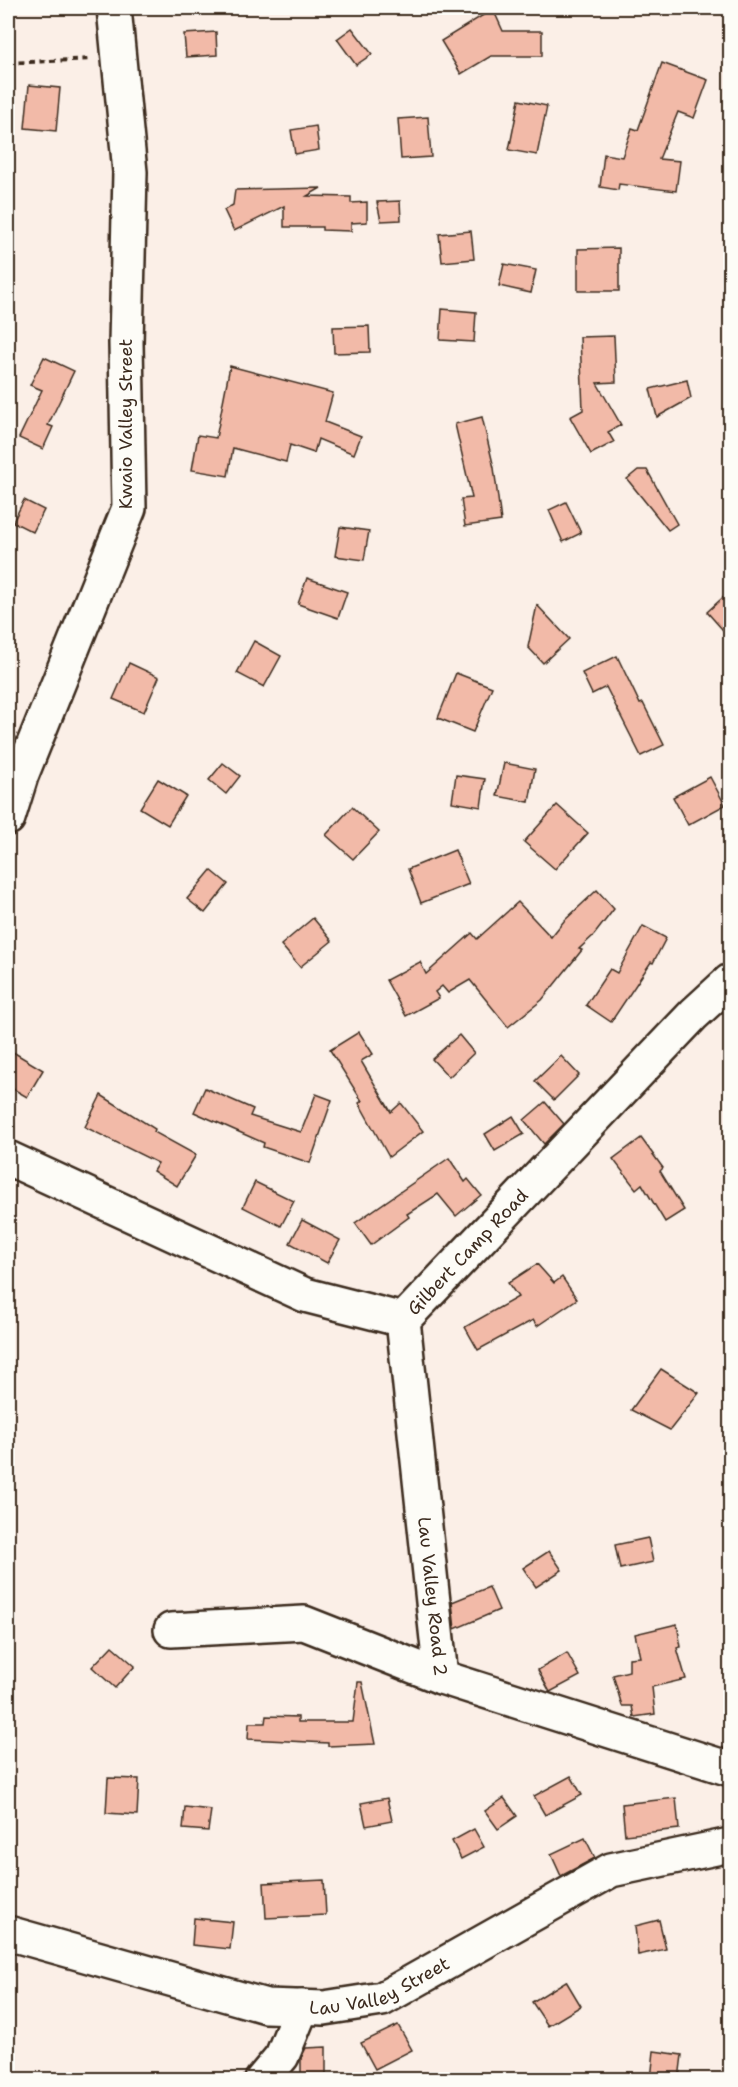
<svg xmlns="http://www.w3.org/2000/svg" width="738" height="2087" viewBox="0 0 738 2087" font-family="'Shantell Sans',sans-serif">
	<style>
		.building { fill: #f2baa8; stroke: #3b2a1e; stroke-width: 1.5 }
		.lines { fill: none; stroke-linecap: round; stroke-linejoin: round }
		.minor-casing { stroke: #3b2a1e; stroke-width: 38 }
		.path { stroke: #3b2a1e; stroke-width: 4; stroke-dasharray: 6 4.5; stroke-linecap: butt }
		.minor { stroke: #fdfcf7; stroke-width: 33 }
		.labels { text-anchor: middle; stroke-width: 4.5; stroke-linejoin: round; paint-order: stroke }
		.street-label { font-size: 18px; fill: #3b2a1e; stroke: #fdfcf7 }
	</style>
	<rect width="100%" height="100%" fill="#fbefe7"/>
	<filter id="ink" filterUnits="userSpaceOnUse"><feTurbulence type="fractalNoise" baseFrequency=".0167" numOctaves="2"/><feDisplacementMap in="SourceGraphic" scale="12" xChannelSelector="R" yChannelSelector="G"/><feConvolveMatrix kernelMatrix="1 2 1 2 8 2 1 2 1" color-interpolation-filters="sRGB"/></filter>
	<g filter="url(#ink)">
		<!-- building -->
		<g class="building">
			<polygon points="493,9 503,31 542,31 542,56 491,56 461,74 441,41"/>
			<polygon points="352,28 372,54 356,65 337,39"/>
			<polygon points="216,32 217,55 186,57 184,34"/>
			<polygon points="662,63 708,80 694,118 678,112 659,159 680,161 676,191 619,184 618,190 600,187 604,154 622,157 632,128 638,130"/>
			<polygon points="29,85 60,88 56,131 25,128"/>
			<polygon points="519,100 547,106 537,155 509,150"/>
			<polygon points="428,117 431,157 401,159 398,119"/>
			<polygon points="316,126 319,150 295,154 291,130"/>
			<polygon points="321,188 307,196 351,197 351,203 367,202 367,222 351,223 351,231 322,230 322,227 284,227 284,206 234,231 224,210 233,205 235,190"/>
			<polygon points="400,201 401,220 381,221 377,202"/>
			<polygon points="471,231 474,259 442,262 439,234"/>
			<polygon points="619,248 619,291 578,291 578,249"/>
			<polygon points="504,264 536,270 531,293 499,286"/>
			<polygon points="442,309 476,312 474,342 440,340"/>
			<polygon points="369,326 370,352 334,353 333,327"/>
			<polygon points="614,336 616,382 597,383 621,425 608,432 614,442 591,454 570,417 583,410 580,337"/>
			<polygon points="44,357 74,371 48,425 53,427 43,449 19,438 42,390 30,385"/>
			<polygon points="230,366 333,393 325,422 361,436 354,454 318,439 314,453 290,445 286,462 233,448 228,476 192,470 198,435 216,438"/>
			<polygon points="687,380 691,398 657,417 650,389"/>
			<polygon points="482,417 494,468 501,521 465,526 461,499 472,498 455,424"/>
			<polygon points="638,470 647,470 677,524 668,530 627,479"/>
			<polygon points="24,500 44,510 33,532 13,522"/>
			<polygon points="566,502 581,533 563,542 549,510"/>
			<polygon points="340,527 369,531 364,560 335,556"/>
			<polygon points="307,578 347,592 338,618 298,604"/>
			<polygon points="730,591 730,638 707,612"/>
			<polygon points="537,605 569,639 543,663 528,647"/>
			<polygon points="254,641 281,656 264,687 237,673"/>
			<polygon points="617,656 640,704 643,703 664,745 641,756 606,687 592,694 582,673"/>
			<polygon points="129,663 159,677 144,712 113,699"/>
			<polygon points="456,673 492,687 473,732 438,718"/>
			<polygon points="223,763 240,776 226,794 209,780"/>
			<polygon points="504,763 535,769 529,802 497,796"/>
			<polygon points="456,775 485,779 481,807 452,802"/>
			<polygon points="710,777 725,805 688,825 673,797"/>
			<polygon points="158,779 186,796 168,825 140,808"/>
			<polygon points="557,805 588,833 555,869 524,842"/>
			<polygon points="352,807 379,832 353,859 326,835"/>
			<polygon points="455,850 469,884 421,903 408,869"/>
			<polygon points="211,870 228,884 205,913 187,899"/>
			<polygon points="597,890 614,909 594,935 579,949 582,950 542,1000 508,1027 470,980 448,993 442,986 435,992 439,998 406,1016 386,980 420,962 426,974 472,933 477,939 518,902 551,937 564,921"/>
			<polygon points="313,918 332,941 300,967 281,945"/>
			<polygon points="643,926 666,938 653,963 651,962 611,1022 586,1005 610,969 617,973"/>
			<polygon points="359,1032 373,1054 361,1061 391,1112 401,1103 423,1131 389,1157 359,1103 362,1101 330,1050"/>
			<polygon points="459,1035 474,1053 449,1077 432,1059"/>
			<polygon points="8,1049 43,1070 27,1097 8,1086"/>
			<polygon points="561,1056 579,1075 554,1100 535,1081"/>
			<polygon points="205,1088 253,1109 250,1116 301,1132 316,1094 332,1100 310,1163 263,1147 264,1143 194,1112"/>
			<polygon points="101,1095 155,1129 154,1132 196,1155 177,1186 153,1171 158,1163 85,1127"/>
			<polygon points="545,1102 564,1124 544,1144 524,1120"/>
			<polygon points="513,1116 524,1134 495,1151 485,1134"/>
			<polygon points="641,1138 663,1168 660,1171 684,1210 665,1222 642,1184 636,1189 613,1159"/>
			<polygon points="449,1158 465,1182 468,1179 481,1195 456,1216 438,1194 407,1214 409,1217 371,1245 355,1223"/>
			<polygon points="255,1182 294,1201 281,1226 243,1207"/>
			<polygon points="302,1220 340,1240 327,1263 290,1243"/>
			<polygon points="537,1264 554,1283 562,1277 577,1299 537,1326 533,1320 478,1350 465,1327 518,1297 508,1283"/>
			<polygon points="661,1369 699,1393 670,1430 631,1410"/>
			<polygon points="648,1538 653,1562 620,1569 615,1545"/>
			<polygon points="549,1551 562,1570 536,1587 523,1568"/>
			<polygon points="489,1587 499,1610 455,1629 452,1602"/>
			<polygon points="677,1624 681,1647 677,1648 686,1679 652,1687 655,1714 634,1717 632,1706 622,1706 613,1675 629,1671 629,1658 640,1657 635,1634"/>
			<polygon points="112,1646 135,1666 115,1688 92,1667"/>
			<polygon points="567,1653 580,1676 550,1692 538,1670"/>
			<polygon points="358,1682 362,1682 375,1744 328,1746 328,1743 248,1739 249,1723 265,1723 266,1716 298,1717 298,1722 353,1722"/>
			<polygon points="571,1776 582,1795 545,1815 534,1796"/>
			<polygon points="108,1778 139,1779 137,1815 106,1813"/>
			<polygon points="387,1798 392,1821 366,1826 361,1803"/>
			<polygon points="504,1798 517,1816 498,1829 485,1811"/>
			<polygon points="676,1798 679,1829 625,1835 622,1804"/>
			<polygon points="185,1807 211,1810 208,1831 183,1829"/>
			<polygon points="474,1829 484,1847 461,1859 452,1841"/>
			<polygon points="585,1838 595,1858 561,1876 551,1854"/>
			<polygon points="324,1880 326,1915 266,1918 264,1883"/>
			<polygon points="194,1918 233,1922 230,1949 192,1945"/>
			<polygon points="659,1920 666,1949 638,1955 635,1926"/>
			<polygon points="566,1981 581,2006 548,2026 532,2002"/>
			<polygon points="398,2025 412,2050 375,2069 361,2043"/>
			<polygon points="326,2047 326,2074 301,2074 301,2058 306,2048"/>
			<polygon points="654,2051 682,2055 679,2079 651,2079"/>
		</g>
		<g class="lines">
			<!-- minor casing -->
			<g class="minor-casing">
				<g id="minor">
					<polyline points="8,818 21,776 129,508 126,343 130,172 114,8"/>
					<path id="s1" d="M8,1158L305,1295L403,1320L694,1014L730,981"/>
					<path id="s2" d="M403,1320L441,1677"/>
					<polyline points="171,1630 304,1623 441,1677 730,1769"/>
					<path id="s3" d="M8,1933L266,2006L324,2008L382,1999L611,1870L730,1845"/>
					<polyline points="262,2080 282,2056 302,2007"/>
				</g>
			</g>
			<!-- path -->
			<polyline class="path" points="8,63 91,59"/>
			<!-- minor -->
			<use href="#minor" class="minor"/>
		</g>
	</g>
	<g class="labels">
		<!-- street labels -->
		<g class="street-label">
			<text transform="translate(126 424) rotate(-90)" y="6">Kwaio Valley Street</text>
			<text dy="6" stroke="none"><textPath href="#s1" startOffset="522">Gilbert Camp Road</textPath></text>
			<text dy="6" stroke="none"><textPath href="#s2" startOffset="278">Lau Valley Road 2</textPath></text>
			<text dy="6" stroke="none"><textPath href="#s3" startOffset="386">Lau Valley Street</textPath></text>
		</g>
	</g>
	<!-- margin -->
	<rect width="738" height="2087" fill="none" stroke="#fdfcf7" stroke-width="30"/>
	<rect x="15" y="15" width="708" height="2057" fill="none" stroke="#3b2a1e" stroke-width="2" filter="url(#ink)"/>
</svg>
